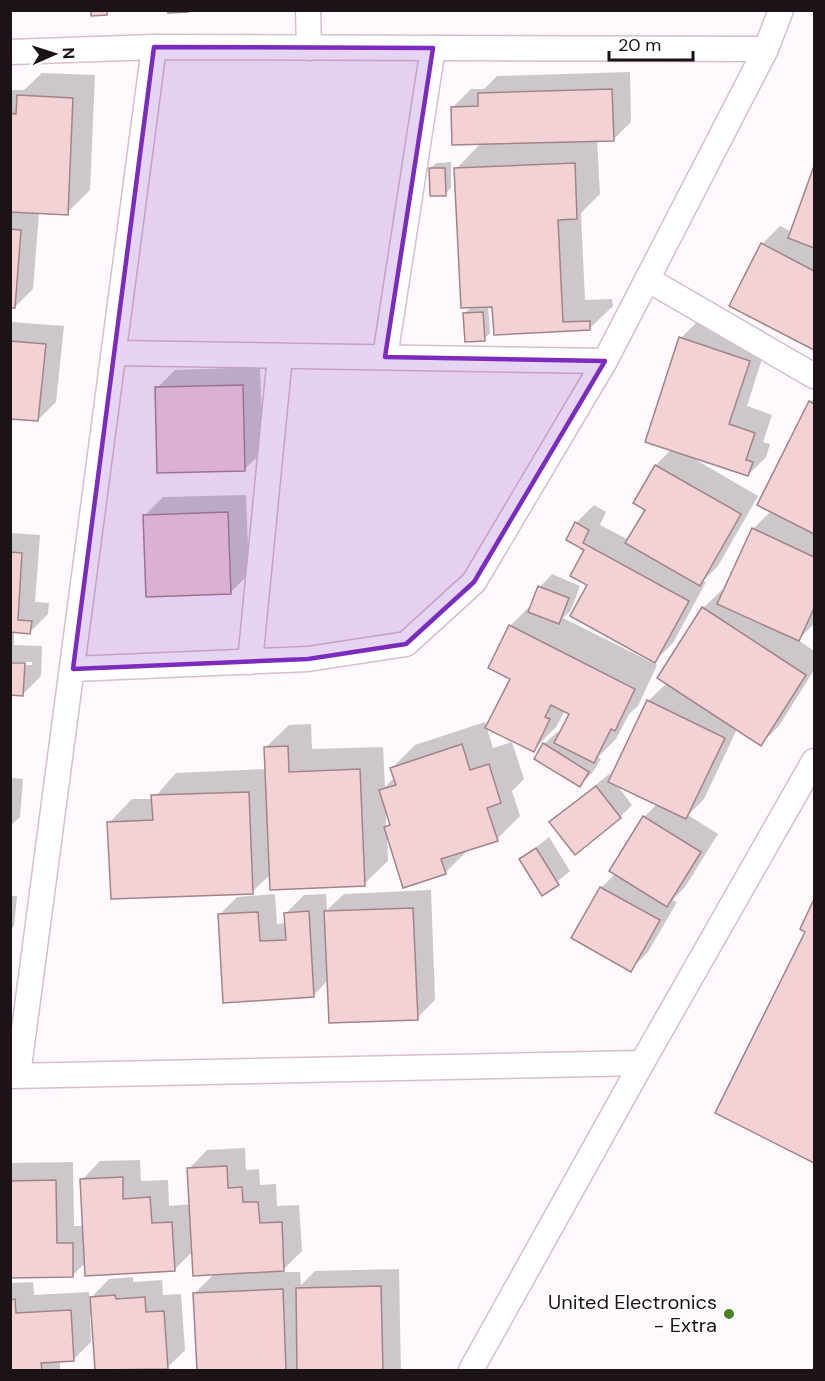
<svg xmlns="http://www.w3.org/2000/svg" width="825" height="1381" viewBox="0 0 825 1381" font-family="'DM Sans',sans-serif">
	<style>
		.shadow { fill: #0003; fill-rule: evenodd }
		.building { fill: #f2d2d5; stroke: #a28488; stroke-width: 1.5 }
		.lines { fill: none; stroke-linecap: round; stroke-linejoin: round }
		.street-casing { stroke: #d7bdce; stroke-width: 27 }
		.street { stroke: #fff; stroke-width: 24 }
		.marked { fill: #7b2cbf; fill-opacity: 0.2; stroke: #7b2cbf; stroke-width: 4.5; stroke-linejoin: round }
		.poi-dot { fill: #498420; stroke: #fff; stroke-width: 2 }
		.labels { text-anchor: middle; stroke-width: 4.5; stroke-linejoin: round; paint-order: stroke }
		.poi-label { font-size: 20px; fill: #1c1319; stroke: #fff; text-anchor: end }
	</style>
	<rect width="100%" height="100%" fill="#fff9fd"/>
	<!-- shadow -->
	<g class="shadow">
		<polygon points="630,72 631,122 613,140 597,140 600,194 581,213 585,300 612,299 613,306 589,329 488,305 490,333 484,339 464,314 472,306 456,169 481,143 453,107 471,89 484,89 497,76"/>
		<polygon points="42,73 95,75 90,190 67,213 39,212 33,289 15,307 10,307 10,90 24,90"/>
		<polygon points="451,162 451,188 445,194 430,169 436,163"/>
		<polygon points="814,170 814,349 731,306 762,244 780,226 792,232"/>
		<polygon points="699,320 767,343 747,406 772,415 763,442 770,444 766,457 748,475 691,457 758,496 718,566 703,581 706,582 673,643 654,662 589,585 586,549 568,539 576,523 594,505 606,512 600,525 629,540 647,509 635,502 656,465 672,449 681,338"/>
		<polygon points="10,322 64,326 56,402 38,420 10,418"/>
		<polygon points="260,367 263,451 245,469 157,388 175,370"/>
		<polygon points="814,398 814,624 798,640 814,651 814,670 779,726 761,744 737,729 704,799 688,815 718,834 685,887 672,900 677,902 648,952 630,970 573,938 601,888 616,873 611,870 644,817 657,804 617,785 632,805 620,817 551,822 609,774 612,778 648,701 667,683 703,608 722,590 724,592 753,529 771,511 810,402"/>
		<polygon points="246,495 249,574 231,592 145,515 163,497"/>
		<polygon points="10,533 40,535 35,602 49,603 48,614 30,632 14,631 14,645 42,646 41,676 23,694 10,665 32,665 32,662 10,662"/>
		<polygon points="552,574 580,586 571,610 563,618 657,665 638,706 629,714 616,739 598,757 601,759 592,773 580,785 544,744 557,732 560,734 571,713 565,710 556,727 533,750 512,679 490,667 510,626 533,603 540,587"/>
		<path d="M485,722L493,748L512,742L524,779L512,791L520,816L497,839L468,850L445,873L387,834L388,861L364,884L271,874L252,892L109,823L132,799H153L176,773L266,769L265,748L289,725L311,724L312,749L383,747L385,787L395,777L392,768L415,745ZM386,808L391,822L386,827Z"/>
		<polygon points="10,778 23,779 20,817 10,826"/>
		<polygon points="549,837 570,871 542,894 521,859"/>
		<polygon points="431,890 435,1000 417,1018 328,980 314,995 219,915 237,897 275,894 277,924 286,923 286,913 304,895 326,894 327,910 344,894"/>
		<polygon points="10,896 17,896 14,926 10,930"/>
		<polygon points="814,902 814,1162 717,1113 807,931 802,928"/>
		<polygon points="245,1148 246,1170 259,1169 260,1185 276,1184 277,1206 299,1205 302,1251 281,1272 300,1272 301,1285 315,1271 399,1269 401,1370 199,1370 195,1293 215,1273 193,1251 174,1270 86,1262 73,1275 10,1277 10,1163 73,1162 74,1226 84,1226 82,1180 100,1161 140,1160 141,1181 168,1180 169,1206 191,1204 189,1169 207,1150"/>
		<polygon points="133,1277 133,1282 162,1280 163,1295 181,1294 185,1350 167,1368 97,1370 93,1315 90,1315 91,1342 73,1360 60,1360 60,1370 10,1370 10,1283 33,1282 34,1295 89,1292 89,1300 109,1279"/>
	</g>
	<!-- building -->
	<g class="building">
		<polygon points="91,10 107,10 107,15 91,16"/>
		<polygon points="167,10 188,10 188,12 168,13"/>
		<polygon points="612,89 614,141 452,145 451,107 478,106 478,93"/>
		<polygon points="17,95 73,98 68,215 10,212 10,113 16,114"/>
		<polygon points="575,163 577,219 558,220 563,322 590,321 590,330 494,335 492,307 461,308 454,168"/>
		<polygon points="814,166 814,248 788,238"/>
		<polygon points="429,168 445,168 446,196 430,196"/>
		<polygon points="10,229 21,230 15,308 10,308"/>
		<polygon points="761,243 814,271 814,350 729,306"/>
		<polygon points="483,312 485,341 465,342 463,313"/>
		<polygon points="679,337 750,361 729,424 755,433 746,460 753,462 748,476 645,442"/>
		<polygon points="10,341 46,344 38,421 10,419"/>
		<polygon points="243,385 245,471 157,473 155,387"/>
		<polygon points="809,401 814,404 814,534 757,505"/>
		<polygon points="655,465 741,514 700,586 625,543 645,510 633,503"/>
		<polygon points="228,512 231,594 146,597 143,515"/>
		<polygon points="575,522 589,530 583,543 689,601 655,663 570,616 587,585 570,576 584,550 566,540"/>
		<polygon points="752,528 814,557 814,608 799,641 717,604"/>
		<polygon points="10,552 22,553 18,620 32,621 30,634 10,632"/>
		<polygon points="538,586 569,598 559,624 528,612"/>
		<polygon points="702,607 806,675 761,746 657,678"/>
		<polygon points="509,625 635,689 615,731 611,729 594,763 554,743 569,714 551,705 545,717 550,719 534,752 485,728 510,679 488,668"/>
		<polygon points="10,663 25,663 23,696 10,695"/>
		<polygon points="647,700 725,738 686,819 608,782"/>
		<polygon points="543,743 589,772 580,787 534,759"/>
		<polygon points="462,744 470,770 489,764 501,803 487,808 498,841 441,859 446,874 403,888 384,827 390,825 379,790 396,785 390,768"/>
		<polygon points="288,746 289,772 360,769 365,886 270,890 264,747"/>
		<polygon points="596,786 621,818 575,855 549,822"/>
		<polygon points="249,792 253,894 111,899 107,822 153,820 151,795"/>
		<polygon points="643,816 701,852 667,907 609,871"/>
		<polygon points="536,848 559,885 542,896 519,859"/>
		<polygon points="600,887 660,920 631,972 571,938"/>
		<polygon points="814,899 814,1163 715,1113 805,932 800,929"/>
		<polygon points="413,908 418,1020 329,1023 324,911"/>
		<polygon points="309,911 314,997 223,1003 218,914 258,912 260,941 286,940 284,913"/>
		<polygon points="227,1166 228,1188 242,1187 243,1202 258,1202 260,1223 282,1222 284,1271 193,1276 187,1168"/>
		<polygon points="123,1177 123,1199 150,1197 152,1223 172,1222 175,1271 85,1276 80,1179"/>
		<polygon points="56,1180 57,1243 73,1243 73,1277 10,1278 10,1181"/>
		<polygon points="381,1286 383,1370 297,1370 296,1288"/>
		<polygon points="283,1289 286,1370 197,1370 193,1293"/>
		<polygon points="115,1295 116,1299 145,1297 146,1312 164,1311 168,1369 95,1370 90,1297"/>
		<polygon points="15,1299 16,1313 71,1310 74,1361 41,1363 42,1370 10,1370 10,1300"/>
	</g>
	<g class="lines">
		<!-- street casing -->
		<g class="street-casing">
			<g id="street">
				<polyline points="308,10 309,48"/>
				<polyline points="10,52 154,47 766,49"/>
				<polyline points="647,279 814,376"/>
				<polyline points="114,353 605,361"/>
				<polyline points="385,357 433,48"/>
				<polyline points="250,662 280,356"/>
				<polyline points="73,669 308,659 406,644 474,582 605,361 766,49 781,10"/>
				<polyline points="18,1075 154,47"/>
				<polyline points="10,1076 642,1063"/>
				<polyline points="471,1370 642,1063 814,761"/>
			</g>
		</g>
		<!-- street -->
		<use href="#street" class="street"/>
	</g>
	<!-- marked area -->
	<path class="marked" d="M154,47L433,48L385,357L605,361L474,582L406,644L308,659L73,669Z"/>
	<!-- markers -->
	<circle class="poi-dot" cx="729" cy="1314" r="6"/>
	<g class="labels">
		<!-- poi labels -->
		<g class="poi-label">
			<text x="717" y="1309">United Electronics<tspan x="717" dy="23">- Extra</tspan></text>
		</g>
	</g>
	<!-- border -->
	<rect width="825" height="1381" fill="none" stroke="#1c1319" stroke-width="24"/>
	<!-- north arrow -->
	<g transform="translate(54 54) rotate(87)" stroke="#ffffff" stroke-width="4.5" paint-order="stroke">
	<path d="M0-4.5L10 22L0 15L-10 22Z" fill="#1c1319"/>
	<text y="-9" font-size="16" font-weight="bold" text-anchor="middle" fill="#1c1319">N</text>
	</g>
	<!-- scale -->
	<path d="M609 51v9h84v-9" fill="none" stroke="#1c1319" stroke-width="3"/>
	<text x="618" y="51" font-size="18" fill="#1c1319" stroke="#ffffff" stroke-width="4.5" paint-order="stroke">20 m</text>
</svg>
